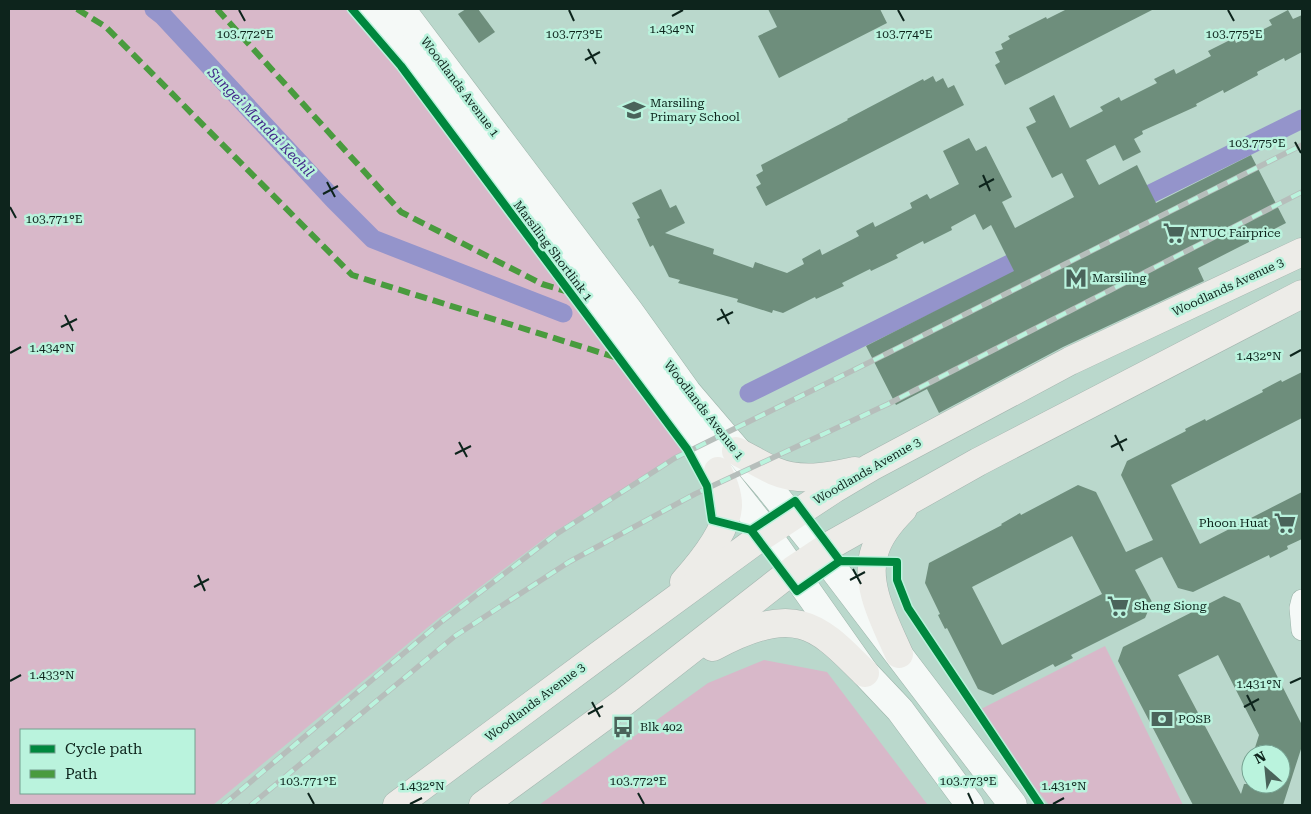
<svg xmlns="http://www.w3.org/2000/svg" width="1311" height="814" viewBox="0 0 1311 814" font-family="'Roboto Serif',serif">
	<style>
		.green { fill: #d8b8c9; fill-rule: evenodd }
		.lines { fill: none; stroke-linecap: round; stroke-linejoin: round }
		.canal { stroke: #9494cb; stroke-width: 19 }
		.building { fill: #6e8e7c; fill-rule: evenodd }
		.street-casing { stroke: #9cb4aa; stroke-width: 22 }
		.secondary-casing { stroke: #9cb4aa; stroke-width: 29 }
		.primary-casing { stroke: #a5b5af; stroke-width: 29 }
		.street { stroke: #f5f9f7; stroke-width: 21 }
		.secondary { stroke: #f5f9f7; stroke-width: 28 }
		.primary { stroke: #edece8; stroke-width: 28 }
		.rail-casing { stroke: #b6bebb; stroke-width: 5.5 }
		.rail { stroke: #baf3dd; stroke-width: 4; stroke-dasharray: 11; stroke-linecap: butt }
		.quiet { stroke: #499b3e; stroke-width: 6; stroke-dasharray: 12 6; stroke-linecap: butt }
		.cycleway-casing { stroke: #baf3dd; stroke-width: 11 }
		.cycleway { stroke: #00873e; stroke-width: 8 }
		.ticks { fill: none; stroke: #0d241c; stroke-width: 2 }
		.labels { text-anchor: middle; stroke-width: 5; stroke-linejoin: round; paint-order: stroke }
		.street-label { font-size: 12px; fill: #0d241c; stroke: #baf3dd }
		.poi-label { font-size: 12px; fill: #0d241c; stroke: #baf3dd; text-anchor: start }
		.water-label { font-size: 14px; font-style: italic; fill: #42268a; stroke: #baf3dd }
		.ticks-label { font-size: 12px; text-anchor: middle; fill: #0d241c; stroke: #baf3dd; stroke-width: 5; stroke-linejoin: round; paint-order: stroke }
	</style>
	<rect width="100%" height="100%" fill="#bad8cc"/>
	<!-- green -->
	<g class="green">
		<path d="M9,9H356L574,296L686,449L548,536L439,618L213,805H9ZM21,730H194V793H21Z"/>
		<polygon points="1105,646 1183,805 1049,805 975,712"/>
		<polygon points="764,660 827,672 927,804 539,805 708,683"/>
	</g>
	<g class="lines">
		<!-- canal -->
		<g class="canal">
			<polyline points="154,9 163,16 334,200 373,239 563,313"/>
			<polyline points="1128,205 1302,119"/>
			<polyline points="749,393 1032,253"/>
		</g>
	</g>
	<!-- building -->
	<g class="building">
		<polygon points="466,9 478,9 495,32 479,43 458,14"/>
		<polygon points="768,9 880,9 887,23 779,78 758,36 777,27"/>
		<polygon points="1067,9 1154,9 1005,85 995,65 1000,62 995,52 1003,49 1001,44 1010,39 1008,36 1046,17 1047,19"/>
		<polygon points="1288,10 1293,19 1302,15 1302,52 1285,61 1284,58 1257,72 1258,75 1224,93 1223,90 1196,104 1197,106 1142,131 1143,134 1134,139 1141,152 1123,161 1115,145 1086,160 1099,185 1137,165 1156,203 1251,155 1286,223 1198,268 1204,281 1063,347 939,413 927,389 896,405 866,346 1014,271 991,225 983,230 975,214 951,227 952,230 924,244 923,241 896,255 898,258 871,271 870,269 842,283 844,286 816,299 815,297 783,313 773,310 772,313 737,302 738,299 678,283 680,280 669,277 653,245 650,247 637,219 640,218 632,203 661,189 670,208 676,205 685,223 665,233 714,249 713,254 753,268 755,262 787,273 804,264 802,259 820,249 822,255 859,236 856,231 873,222 875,227 912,208 910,203 927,194 930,199 959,184 943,151 969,138 976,151 986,146 1012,197 1002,202 1015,228 1074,197 1062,173 1052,178 1026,127 1036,122 1029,108 1054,95 1070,128 1103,111 1100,107 1119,97 1121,101 1157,83 1154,79 1174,69 1176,74 1211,56 1208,51 1234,38 1236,43 1272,25 1269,20"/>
		<polygon points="933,76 936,82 943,78 948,88 954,85 964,105 766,206 756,187 761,184 756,175 763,171 761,165 848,120 847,119 923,79 924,81"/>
		<path d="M1302,372V418L1171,485L1200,544L1302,492V539L1287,546L1288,549L1270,558L1269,555L1193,592L1178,588L1162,557L1159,558L1135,570L1152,602L1145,618L1071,655L1073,658L1055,667L1053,664L993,695L978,689L947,628L945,629L938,615L940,614L925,583L929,563L1002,525L1001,524L1020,513L1021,515L1078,485L1096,492L1126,552L1153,540L1121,475L1127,461L1186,431L1185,429L1205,419L1206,421L1263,392L1262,390L1281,380L1282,382ZM1072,536L1102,594L1002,645L972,587Z"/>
		<path d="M1224,596L1240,603L1302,725V746L1283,805H1193L1118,661L1123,647ZM1218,655L1259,735L1253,754H1281V784H1244L1241,794L1178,675Z"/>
	</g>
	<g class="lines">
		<!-- street casing -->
		<g class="street-casing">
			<polyline id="street" points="1302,600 1300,608 1302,630"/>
		</g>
		<!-- secondary casing -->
		<g class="secondary-casing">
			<g id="secondary">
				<polyline points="374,9 718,471 760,524 865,673 900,710 970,805"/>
				<polyline points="401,9 629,311 687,392 769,488 832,567 1013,805"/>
			</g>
		</g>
		<!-- primary casing -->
		<g class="primary-casing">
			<g id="primary">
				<path d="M736,451C748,457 761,465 774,471C799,482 829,477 855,471"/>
				<path d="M684,582C700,564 728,530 728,505C728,493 723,482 718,471"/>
				<path d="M713,647C737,634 773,617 801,625C826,631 847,656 865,673"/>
				<path d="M899,654C886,624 863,584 875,550C880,534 892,520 903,509"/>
				<polyline points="397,805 602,653 758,539 834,489 871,467 1070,361 1302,252"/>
				<polyline points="483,805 624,702 793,570 829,546 978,462 1302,294"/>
			</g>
		</g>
		<!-- street -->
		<use href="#street" class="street"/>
		<!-- secondary -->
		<use href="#secondary" class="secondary"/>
		<!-- primary -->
		<use href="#primary" class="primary"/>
		<!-- rail casing -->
		<g class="rail-casing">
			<g id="rail">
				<polyline points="223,805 441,622 555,535 675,458 870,362 1302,145"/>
				<polyline points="251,805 455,636 569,562 695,494 888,404 1302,192"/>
			</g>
		</g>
		<!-- rail -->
		<use href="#rail" class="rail"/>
		<!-- quiet -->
		<g class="quiet">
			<polyline points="77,9 106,27 352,275 618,358"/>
			<polyline points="217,9 401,212 542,284 569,292"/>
		</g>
		<!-- cycleway casing -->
		<g class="cycleway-casing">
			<g id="cycleway">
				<polyline points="352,9 401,66 687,449 707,486 712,520 751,530 797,591 840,561 897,562 897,580 908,608 1040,805"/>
				<polyline points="751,530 795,501 840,561"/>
			</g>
		</g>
		<!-- cycleway -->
		<use href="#cycleway" class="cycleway"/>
	</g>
	<!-- ticks -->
	<path class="ticks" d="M239,10L245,21M569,10L574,21M898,10L904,21M1228,10L1234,21M672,16L683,10M588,49L596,64M585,60L600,52M1295,142L1301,153M983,175L990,191M327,182L335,197M979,187L994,179M323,194L338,186M10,207L16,218M721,309L729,324M65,315L73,331M717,320L733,312M61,327L77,319M10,353L21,347M1290,356L1301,350M1115,435L1123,451M459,442L467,457M1111,447L1127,439M455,454L471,446M853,569L861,584M198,575L205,591M850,580L865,572M194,587L209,579M10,681L21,675M1290,683L1301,678M1247,695L1255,711M592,702L600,717M1244,707L1259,699M588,714L603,706M308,793L314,804M638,793L644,804M968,793L973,804M410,804L422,798M1053,804L1064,798"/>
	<!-- icons -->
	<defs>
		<g id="school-bare" transform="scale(1.725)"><path d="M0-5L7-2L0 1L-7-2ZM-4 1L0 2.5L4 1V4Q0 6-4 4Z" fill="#4a635a" stroke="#baf3dd" stroke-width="2.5" paint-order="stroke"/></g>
		<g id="supermarket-bare" transform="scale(1.725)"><path d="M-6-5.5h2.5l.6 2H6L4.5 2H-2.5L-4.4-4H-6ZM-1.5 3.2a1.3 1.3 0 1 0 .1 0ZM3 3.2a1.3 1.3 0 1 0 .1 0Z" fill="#4a635a" stroke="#baf3dd" stroke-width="2.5" paint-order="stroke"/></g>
		<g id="metro-bare" transform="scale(1.725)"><path d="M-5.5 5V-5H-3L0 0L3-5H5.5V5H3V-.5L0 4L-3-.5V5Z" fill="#4a635a" stroke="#baf3dd" stroke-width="2.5" paint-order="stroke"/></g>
		<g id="bank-bare" transform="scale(1.725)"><path d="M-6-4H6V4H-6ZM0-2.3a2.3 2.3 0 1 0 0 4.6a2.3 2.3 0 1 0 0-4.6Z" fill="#4a635a" stroke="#baf3dd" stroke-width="2.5" paint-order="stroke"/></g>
		<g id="bus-bare" transform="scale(1.725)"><path d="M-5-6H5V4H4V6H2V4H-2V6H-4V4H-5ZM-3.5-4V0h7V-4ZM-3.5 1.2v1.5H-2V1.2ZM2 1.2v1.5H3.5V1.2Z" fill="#4a635a" stroke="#baf3dd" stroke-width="2.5" paint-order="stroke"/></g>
	</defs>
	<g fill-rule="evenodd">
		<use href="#school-bare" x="634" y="110"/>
		<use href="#supermarket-bare" x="1174" y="233"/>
		<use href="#metro-bare" x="1076" y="278"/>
		<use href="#supermarket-bare" x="1285" y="523"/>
		<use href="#supermarket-bare" x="1118" y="606"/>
		<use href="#bank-bare" x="1162" y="719"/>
		<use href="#bus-bare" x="623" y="727"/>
	</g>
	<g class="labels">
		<!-- street labels -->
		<g class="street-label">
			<text transform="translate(460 87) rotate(53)" y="4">Woodlands Avenue 1</text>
			<text transform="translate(553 251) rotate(53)" y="4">Marsiling Shortlink 1</text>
			<text transform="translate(1228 287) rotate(-25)" y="4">Woodlands Avenue 3</text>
			<text transform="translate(704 410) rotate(52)" y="4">Woodlands Avenue 1</text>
			<text transform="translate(867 471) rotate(-30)" y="4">Woodlands Avenue 3</text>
			<text transform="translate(535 702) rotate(-37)" y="4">Woodlands Avenue 3</text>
		</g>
		<!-- poi labels -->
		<g class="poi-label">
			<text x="650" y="107">Marsiling<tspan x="650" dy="14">Primary School</tspan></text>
			<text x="1190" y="237">NTUC Fairprice</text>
			<text x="1092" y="282">Marsiling</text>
			<text x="1268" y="527" text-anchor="end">Phoon Huat</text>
			<text x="1134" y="610">Sheng Siong</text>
			<text x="1178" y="723">POSB</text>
			<text x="640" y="731">Blk 402</text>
		</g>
		<!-- water labels -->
		<g class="water-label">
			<text transform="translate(261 122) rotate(46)" y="5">Sungei Mandai Kechil</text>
		</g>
	</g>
	<g class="ticks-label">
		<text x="672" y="33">1.434°N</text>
		<text x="1234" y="38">103.775°E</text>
		<text x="245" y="38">103.772°E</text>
		<text x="574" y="38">103.773°E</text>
		<text x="904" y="38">103.774°E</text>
		<text x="1257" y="147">103.775°E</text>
		<text x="54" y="223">103.771°E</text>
		<text x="52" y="352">1.434°N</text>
		<text x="1259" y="360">1.432°N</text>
		<text x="52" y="679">1.433°N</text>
		<text x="1259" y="688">1.431°N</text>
		<text x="308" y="785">103.771°E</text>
		<text x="638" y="785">103.772°E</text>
		<text x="968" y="785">103.773°E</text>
		<text x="422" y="790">1.432°N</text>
		<text x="1064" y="790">1.431°N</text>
	</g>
	<!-- border -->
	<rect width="1311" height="814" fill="none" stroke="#0d241c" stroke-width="20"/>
	<!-- legend -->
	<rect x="20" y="729" width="175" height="65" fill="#baf3dd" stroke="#75a090"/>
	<rect x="30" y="745" width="25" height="8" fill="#00873e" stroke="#75a090"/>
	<text x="65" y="754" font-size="15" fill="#0d241c">Cycle path</text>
	<rect x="30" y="770" width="25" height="8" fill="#499b3e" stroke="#75a090"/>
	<text x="65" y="779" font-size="15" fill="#0d241c">Path</text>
	<!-- north arrow -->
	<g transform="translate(1266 769) rotate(333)"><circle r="24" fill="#baf3dd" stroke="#75a090"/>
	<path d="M0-4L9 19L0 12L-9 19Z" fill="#4a635a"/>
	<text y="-8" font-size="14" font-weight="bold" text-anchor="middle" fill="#0d241c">N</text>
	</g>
</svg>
